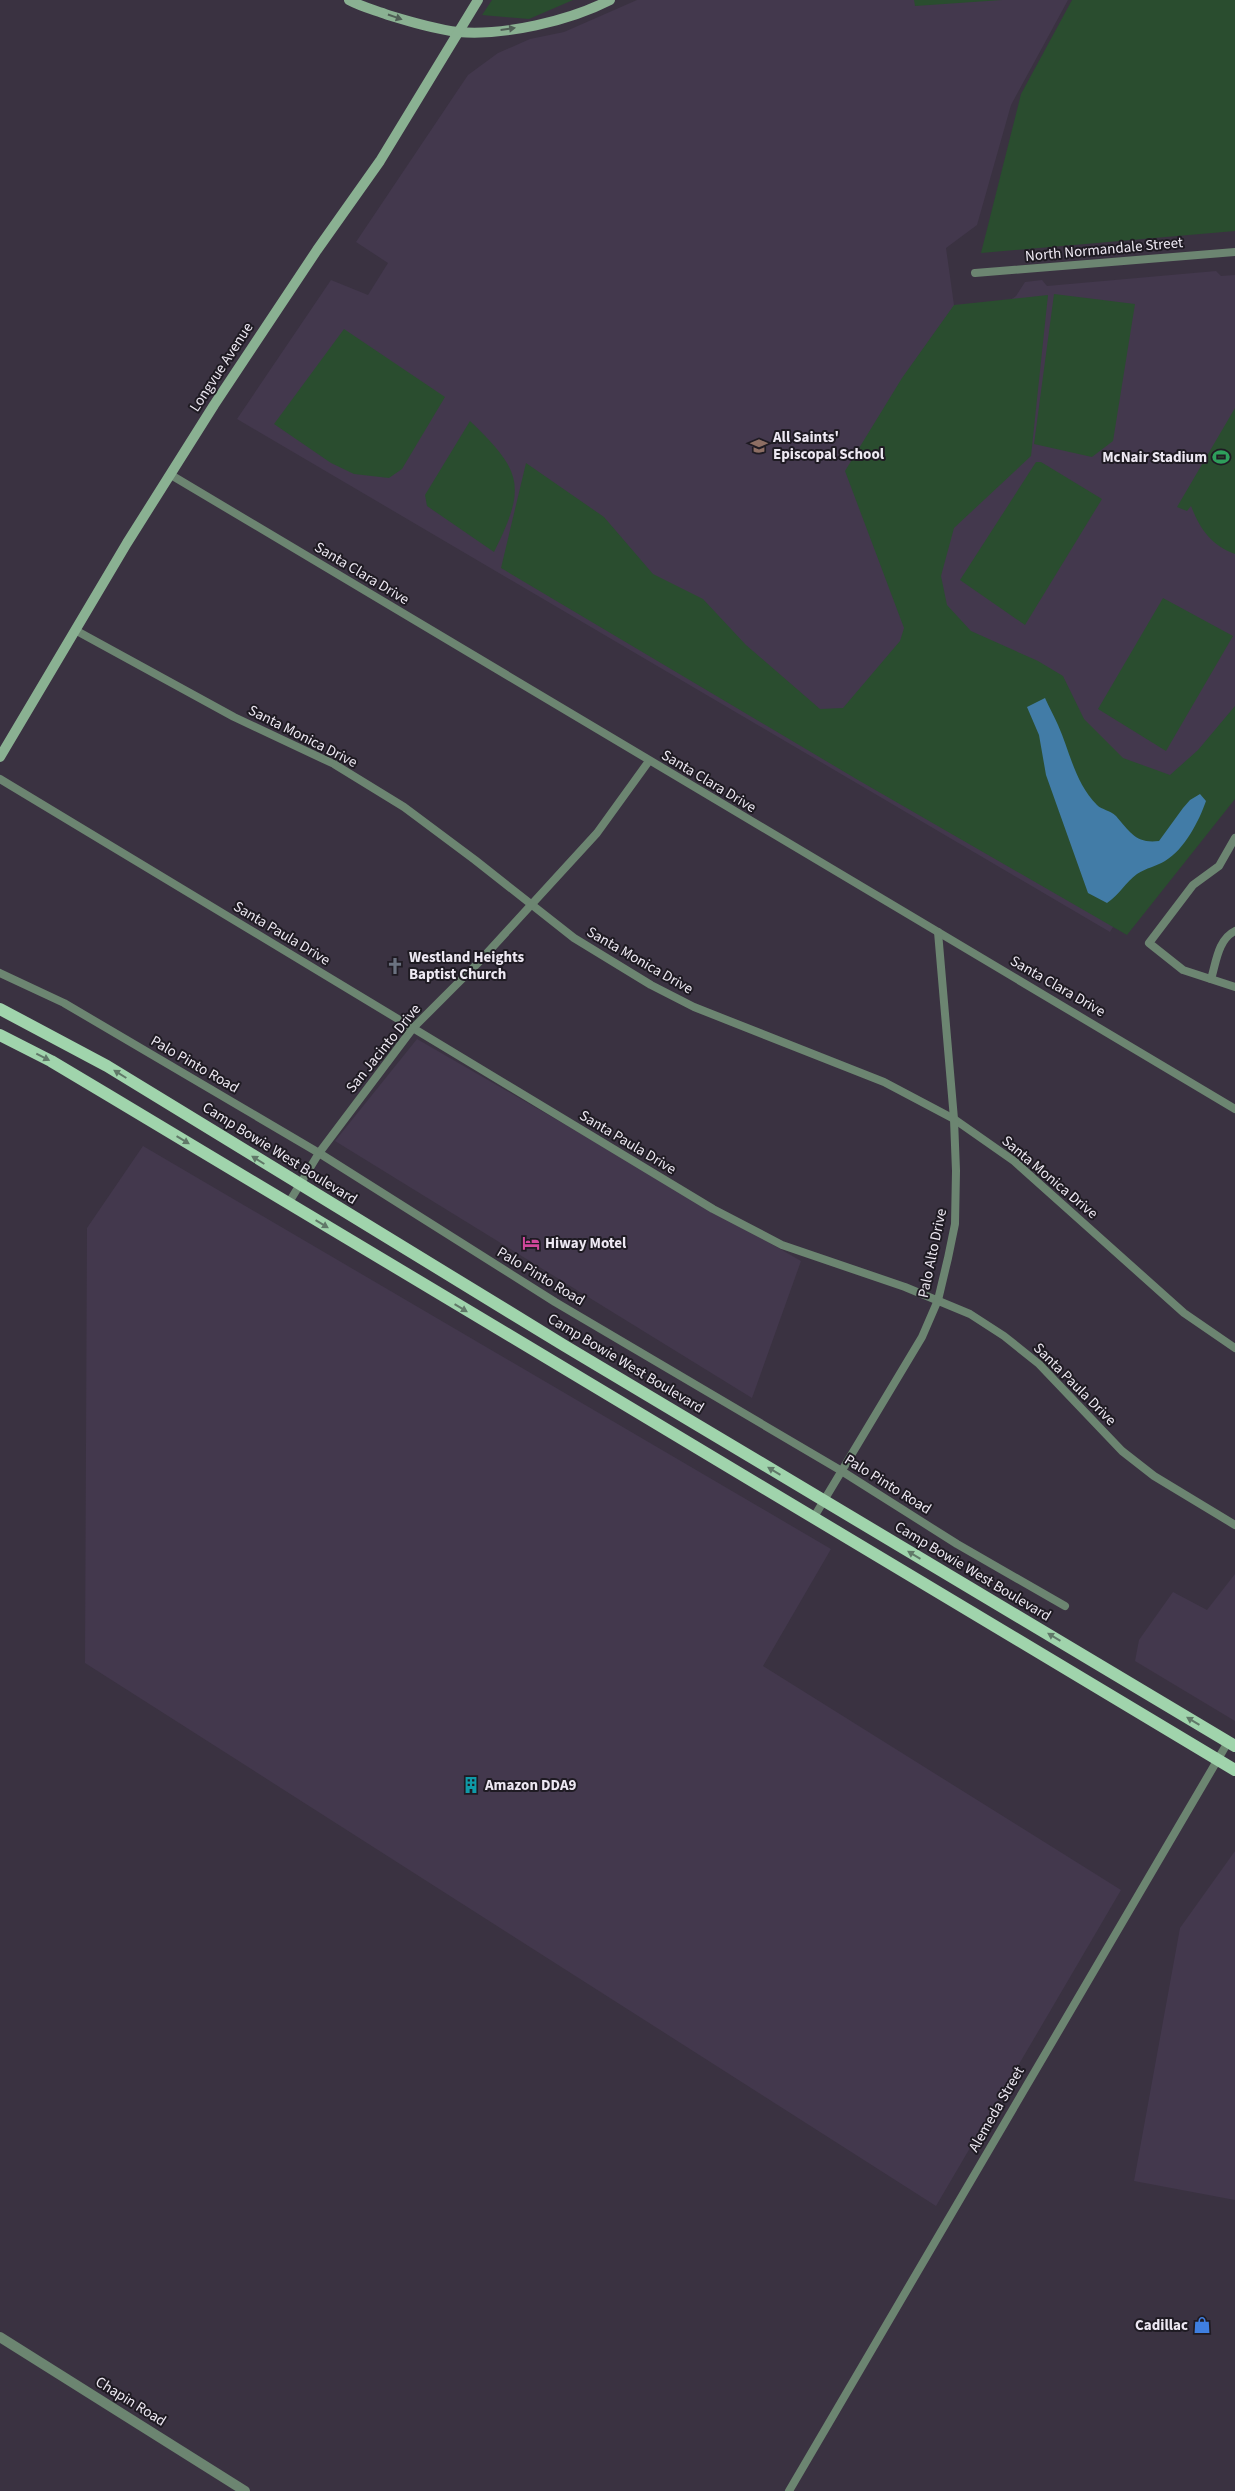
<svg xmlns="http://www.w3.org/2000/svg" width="1235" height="2491" viewBox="0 0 1235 2491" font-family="'Source Sans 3',sans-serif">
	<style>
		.built { fill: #43384d }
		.green { fill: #2a4d2f }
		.water { fill: #427ca7 }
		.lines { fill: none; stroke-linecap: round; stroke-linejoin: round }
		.minor { stroke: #6c8571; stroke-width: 8 }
		.tertiary { stroke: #6c8571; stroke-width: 10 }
		.secondary { stroke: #8ab192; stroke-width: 10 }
		.primary { stroke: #a0d4ac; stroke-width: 12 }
		.oneway { fill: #4f5e55 }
		.oneway2 { fill: #607868 }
		.labels { text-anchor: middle; stroke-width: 4; stroke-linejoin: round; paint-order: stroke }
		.street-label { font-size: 15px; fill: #ede8f2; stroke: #1f1b23 }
		.poi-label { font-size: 15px; font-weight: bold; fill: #ede8f2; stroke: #1f1b23; text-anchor: start }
	</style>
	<rect width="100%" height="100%" fill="#3a3241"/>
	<!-- built -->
	<g class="built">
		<polygon points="637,0 1068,0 1011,105 977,225 946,248 954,305 1009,301 1016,296 1025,282 1042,280 1047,286 1216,271 1221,276 1235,275 1235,743 1145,873 1110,932 237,419 331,280 368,295 388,263 356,242 468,75 498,53 530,39 564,32"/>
		<polygon points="417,1039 801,1261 752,1398 335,1141"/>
		<polygon points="143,1146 831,1549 763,1666 1121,1890 936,2206 85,1663 87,1228"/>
		<polygon points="1235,1574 1235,1721 1135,1661 1139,1640 1173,1592 1207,1610"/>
		<polygon points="1235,1851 1235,2200 1134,2181 1180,1928"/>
	</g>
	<!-- green -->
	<g class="green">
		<polygon points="492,0 573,0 529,19 482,15"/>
		<polygon points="914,0 1002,0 915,6"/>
		<polygon points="1072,0 1235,0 1235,231 981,253 1021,94"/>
		<polygon points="1054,294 1135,304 1113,441 1092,457 1034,444"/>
		<polygon points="1048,295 1031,456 954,528 941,576 947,605 971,631 1038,661 1063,676 1084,719 1123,758 1170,775 1198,750 1235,706 1235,799 1127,935 858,780 501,568 526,463 604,517 653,574 703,599 746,645 820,709 843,708 900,641 904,628 845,471 902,378 954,305"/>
		<polygon points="344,329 445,397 402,469 389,478 354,474 331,463 274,424"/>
		<path d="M1235,408V554C1211,545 1200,529 1191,506L1187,511L1177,507Z"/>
		<path d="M470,421C522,471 527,486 494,552L427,506L425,495Z"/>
		<polygon points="1036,462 1041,462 1102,499 1025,625 960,580"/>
		<polygon points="1163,598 1233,636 1166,751 1098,709"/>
	</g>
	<!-- water -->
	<path class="water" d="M1045,698C1049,707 1054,716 1058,725C1070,752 1075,783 1097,805C1102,810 1110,810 1116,816C1130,832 1136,844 1159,841L1183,808L1190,800L1200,794L1206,801C1199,821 1185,849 1165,861C1157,866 1146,868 1137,874C1126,882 1119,895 1107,903L1088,893L1046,775L1039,735L1027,707Z"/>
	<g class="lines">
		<!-- minor -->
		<g class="minor">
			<polyline points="975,273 1235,252"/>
			<polyline points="171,475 1235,1109"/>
			<polyline points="75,630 234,717 334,764 404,807 475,860 574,938 651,985 694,1007 884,1082 954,1119 1014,1161 1184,1313 1235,1348"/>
			<polyline points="0,779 713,1209 782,1245 905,1287 970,1314 1004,1336 1039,1364 1122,1451 1154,1476 1235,1525"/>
			<polyline points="1235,838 1219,866 1193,885 1149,943 1183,970 1235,987"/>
			<polyline points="0,973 64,1003 319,1153 555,1302 840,1470 957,1544 1065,1606"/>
			<path d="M1211,979C1216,963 1218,939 1235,931"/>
			<polyline points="288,1204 319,1153 413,1028 477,964 597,833 649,761"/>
			<polyline points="814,1517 922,1337 938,1300 948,1258 955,1224 956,1171 954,1119 938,932"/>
			<polyline points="789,2491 1228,1742"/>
		</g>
		<!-- tertiary -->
		<polyline class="tertiary" points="0,2337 245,2491"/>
		<!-- secondary -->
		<g class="secondary">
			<path d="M349,0C362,7 375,10 388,15C411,22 434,29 458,32C504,36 569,21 610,0"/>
			<polyline points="0,757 127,543 214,405 317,250 380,161 478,0"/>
		</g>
		<!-- primary -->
		<g class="primary">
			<polyline points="0,1009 107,1066 565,1346 1235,1746"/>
			<polyline points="0,1035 51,1061 108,1095 1235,1770"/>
		</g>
	</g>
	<!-- one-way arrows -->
	<defs><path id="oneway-solid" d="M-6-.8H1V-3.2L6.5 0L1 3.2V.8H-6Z" transform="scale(1.25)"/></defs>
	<g class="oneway">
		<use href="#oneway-solid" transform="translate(395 17) rotate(19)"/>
		<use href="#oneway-solid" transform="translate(508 29) rotate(-8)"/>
	</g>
	<g class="oneway2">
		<use href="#oneway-solid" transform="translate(43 1057) rotate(27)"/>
		<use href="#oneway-solid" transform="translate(120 1074) rotate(-148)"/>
		<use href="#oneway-solid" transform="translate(183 1140) rotate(31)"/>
		<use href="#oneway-solid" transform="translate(258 1160) rotate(-148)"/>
		<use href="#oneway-solid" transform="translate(322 1224) rotate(31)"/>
		<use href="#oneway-solid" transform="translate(461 1308) rotate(31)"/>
		<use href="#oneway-solid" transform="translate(774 1471) rotate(-149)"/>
		<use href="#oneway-solid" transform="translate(914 1555) rotate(-149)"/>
		<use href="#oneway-solid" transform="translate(1054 1637) rotate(-149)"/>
		<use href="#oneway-solid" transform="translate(1193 1721) rotate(-149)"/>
	</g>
	<!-- icons -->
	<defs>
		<g id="school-bare" transform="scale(1.35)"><path d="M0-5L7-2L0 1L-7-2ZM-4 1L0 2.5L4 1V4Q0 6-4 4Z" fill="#8d6e63" stroke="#1f1b23" stroke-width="2.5" paint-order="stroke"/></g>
		<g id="stadium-bare" transform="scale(1.35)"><path d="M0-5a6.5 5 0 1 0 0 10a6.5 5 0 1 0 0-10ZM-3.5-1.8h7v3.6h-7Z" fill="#2e9e5b" stroke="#1f1b23" stroke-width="2.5" paint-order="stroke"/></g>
		<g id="church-bare" transform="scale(1.35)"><path d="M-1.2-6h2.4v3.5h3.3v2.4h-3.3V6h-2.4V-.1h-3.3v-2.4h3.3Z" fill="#6b7280" stroke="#1f1b23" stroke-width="2.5" paint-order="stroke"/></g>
		<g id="hotel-bare" transform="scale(1.35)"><path d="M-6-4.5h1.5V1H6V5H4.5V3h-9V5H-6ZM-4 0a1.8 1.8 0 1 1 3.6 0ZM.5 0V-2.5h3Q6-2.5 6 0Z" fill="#d1479c" stroke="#1f1b23" stroke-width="2.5" paint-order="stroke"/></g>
		<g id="building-bare" transform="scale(1.35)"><path d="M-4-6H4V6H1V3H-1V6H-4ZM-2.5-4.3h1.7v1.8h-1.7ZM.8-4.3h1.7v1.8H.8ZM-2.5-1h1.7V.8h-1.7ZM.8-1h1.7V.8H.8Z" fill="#0f9aa8" stroke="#1f1b23" stroke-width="2.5" paint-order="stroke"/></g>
		<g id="shop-bare" transform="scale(1.35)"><path d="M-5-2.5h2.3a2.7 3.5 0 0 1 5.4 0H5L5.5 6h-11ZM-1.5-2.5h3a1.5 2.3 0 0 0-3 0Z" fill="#3f7fe0" stroke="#1f1b23" stroke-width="2.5" paint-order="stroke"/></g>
	</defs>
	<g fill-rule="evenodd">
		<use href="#school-bare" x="759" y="446"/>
		<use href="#stadium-bare" x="1221" y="457"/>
		<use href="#church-bare" x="395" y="966"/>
		<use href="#hotel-bare" x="531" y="1243"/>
		<use href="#building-bare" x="471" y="1785"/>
		<use href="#shop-bare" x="1202" y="2325"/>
	</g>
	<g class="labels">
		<!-- street labels -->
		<g class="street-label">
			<text transform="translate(1104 249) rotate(-5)" y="5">North Normandale Street</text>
			<text transform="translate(221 367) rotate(-57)" y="5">Longvue Avenue</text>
			<text transform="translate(362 573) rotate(31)" y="5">Santa Clara Drive</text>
			<text transform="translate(303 736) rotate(27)" y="5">Santa Monica Drive</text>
			<text transform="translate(709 781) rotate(31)" y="5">Santa Clara Drive</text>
			<text transform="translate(282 933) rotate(31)" y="5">Santa Paula Drive</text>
			<text transform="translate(640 960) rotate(30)" y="5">Santa Monica Drive</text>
			<text transform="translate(1058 986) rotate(30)" y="5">Santa Clara Drive</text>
			<text transform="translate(383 1048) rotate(-51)" y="5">San Jacinto Drive</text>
			<text transform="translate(195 1064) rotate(30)" y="5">Palo Pinto Road</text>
			<text transform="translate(628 1142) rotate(31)" y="5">Santa Paula Drive</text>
			<text transform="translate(280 1153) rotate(32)" y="5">Camp Bowie West Boulevard</text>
			<text transform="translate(1050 1177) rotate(40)" y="5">Santa Monica Drive</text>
			<text transform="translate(932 1253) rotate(-78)" y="5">Palo Alto Drive</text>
			<text transform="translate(541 1276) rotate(31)" y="5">Palo Pinto Road</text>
			<text transform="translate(626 1363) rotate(31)" y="5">Camp Bowie West Boulevard</text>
			<text transform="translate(1075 1384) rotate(45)" y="5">Santa Paula Drive</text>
			<text transform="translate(888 1484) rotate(32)" y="5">Palo Pinto Road</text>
			<text transform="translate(973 1571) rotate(31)" y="5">Camp Bowie West Boulevard</text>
			<text transform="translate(996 2109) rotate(-60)" y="5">Alemeda Street</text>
			<text transform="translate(131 2401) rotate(32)" y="5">Chapin Road</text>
		</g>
		<!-- poi labels -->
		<g class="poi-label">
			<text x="773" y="442">All Saints'<tspan x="773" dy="17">Episcopal School</tspan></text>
			<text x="1207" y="462" text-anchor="end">McNair Stadium</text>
			<text x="409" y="962">Westland Heights<tspan x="409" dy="17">Baptist Church</tspan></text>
			<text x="545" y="1248">Hiway Motel</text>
			<text x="485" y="1790">Amazon DDA9</text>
			<text x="1188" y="2330" text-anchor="end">Cadillac</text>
		</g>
	</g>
</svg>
